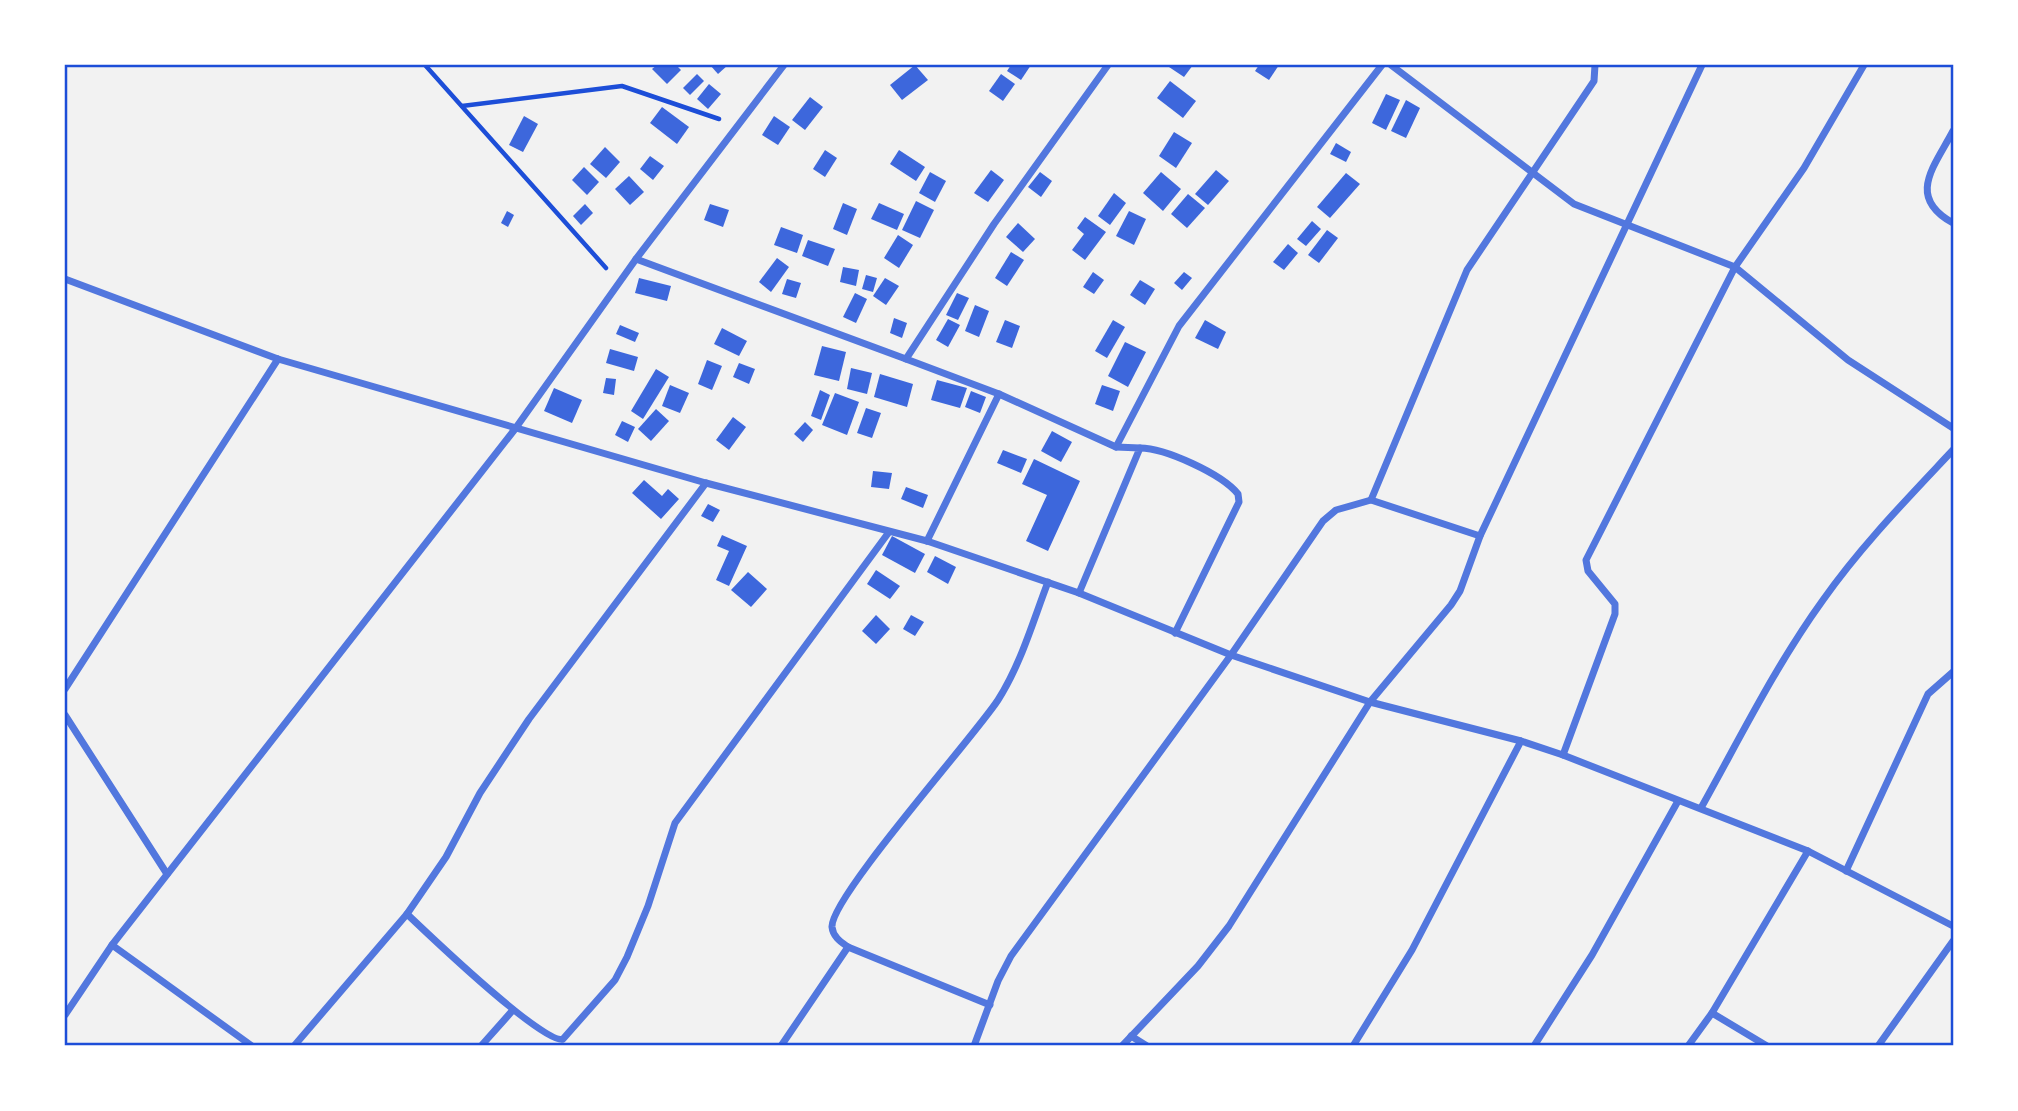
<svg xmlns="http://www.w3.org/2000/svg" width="2018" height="1111" viewBox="0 0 2018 1111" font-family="'Varela Round',sans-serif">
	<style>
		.building { fill: #3d67dc }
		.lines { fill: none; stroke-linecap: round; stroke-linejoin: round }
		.path { stroke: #1d4ed8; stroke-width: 4.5 }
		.minor { stroke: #5277de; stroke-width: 7 }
		.neatline { fill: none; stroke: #1d4ed8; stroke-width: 2.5 }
	</style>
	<rect width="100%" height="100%" fill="#f2f2f2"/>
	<!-- building -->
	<g class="building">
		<polygon points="657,65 676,65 681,70 667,84 652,69"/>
		<polygon points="710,65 728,65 718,74"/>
		<polygon points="915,65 928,80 902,100 890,85"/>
		<polygon points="1011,65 1031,65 1021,80 1007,71"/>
		<polygon points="1166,65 1193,65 1184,77"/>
		<polygon points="1259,65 1279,65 1269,80 1255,71"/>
		<polygon points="697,74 704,81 690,95 683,88"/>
		<polygon points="1001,74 1015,84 1003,101 989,91"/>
		<polygon points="1170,81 1196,101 1183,118 1157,98"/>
		<polygon points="709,84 721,94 708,109 697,99"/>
		<polygon points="1386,94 1400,100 1386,130 1372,123"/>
		<polygon points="810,97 823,107 805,130 792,120"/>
		<polygon points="1406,100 1420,108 1406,138 1391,131"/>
		<polygon points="662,107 689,127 677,144 650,123"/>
		<polygon points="524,116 538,124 523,152 509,145"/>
		<polygon points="774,116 790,127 778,145 762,135"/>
		<polygon points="1174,132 1192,143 1176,168 1159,156"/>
		<polygon points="1336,143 1351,152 1346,162 1330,154"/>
		<polygon points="605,147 620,162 606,178 590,164"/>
		<polygon points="825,150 837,158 825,177 813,169"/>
		<polygon points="899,150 925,167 916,181 890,164"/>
		<polygon points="650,156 664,166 653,180 640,169"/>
		<polygon points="584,167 599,182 587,195 572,180"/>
		<polygon points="991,170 1004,180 988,202 974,193"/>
		<polygon points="1216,170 1229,181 1208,205 1195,194"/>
		<polygon points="930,172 946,181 935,202 919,193"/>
		<polygon points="1040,172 1052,181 1041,197 1028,187"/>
		<polygon points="1161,172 1181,189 1163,211 1143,193"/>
		<polygon points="1346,173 1360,184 1330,218 1317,207"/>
		<polygon points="629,176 644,192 630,205 615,189"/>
		<polygon points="1114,193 1126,203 1110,225 1098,216"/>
		<polygon points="1188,194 1205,208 1187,228 1171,214"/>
		<polygon points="916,201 934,210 920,238 902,230"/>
		<polygon points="843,203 857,209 847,235 833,229"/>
		<polygon points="879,203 904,214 897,230 871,219"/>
		<polygon points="585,204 593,213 581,225 573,216"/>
		<polygon points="710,204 729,210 723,227 704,220"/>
		<polygon points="507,211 514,215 508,227 501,223"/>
		<polygon points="1129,211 1146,219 1134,245 1116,236"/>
		<polygon points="1085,217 1106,232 1085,260 1072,250 1084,234 1077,228"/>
		<polygon points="1312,221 1321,229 1306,246 1297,239"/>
		<polygon points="1018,223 1035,239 1023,252 1006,237"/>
		<polygon points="781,227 803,235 797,253 774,245"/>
		<polygon points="1327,230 1338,238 1319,263 1308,255"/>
		<polygon points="898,235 913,245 899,268 884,258"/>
		<polygon points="808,240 835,249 828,266 802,256"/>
		<polygon points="1288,244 1298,253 1284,270 1273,262"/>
		<polygon points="1011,252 1024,260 1007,286 995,278"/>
		<polygon points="777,258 789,267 771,292 759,282"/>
		<polygon points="843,267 859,270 856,286 840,282"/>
		<polygon points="1093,272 1104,280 1094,294 1083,287"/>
		<polygon points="1184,272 1192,278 1182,290 1174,283"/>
		<polygon points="866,275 877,278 873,292 862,289"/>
		<polygon points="639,278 671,286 667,301 635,293"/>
		<polygon points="885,278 899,286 886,305 873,296"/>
		<polygon points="787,279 801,283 796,298 782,294"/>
		<polygon points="1140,280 1155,289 1145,305 1130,295"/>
		<polygon points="855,293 867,299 856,323 843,317"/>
		<polygon points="957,293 969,298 958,320 946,315"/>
		<polygon points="975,305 989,311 979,337 965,331"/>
		<polygon points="894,318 907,323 902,338 890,333"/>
		<polygon points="948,319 960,325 948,347 936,340"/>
		<polygon points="1005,320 1020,326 1012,348 996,342"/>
		<polygon points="1113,320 1125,327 1107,358 1095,351"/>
		<polygon points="1205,320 1226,332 1218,349 1195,338"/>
		<polygon points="620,325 639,333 635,342 616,334"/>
		<polygon points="722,328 747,341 739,356 714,344"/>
		<polygon points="1125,342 1146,352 1128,387 1108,376"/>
		<polygon points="822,346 846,352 839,381 814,375"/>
		<polygon points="610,349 638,357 634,371 606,363"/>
		<polygon points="707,360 722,366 712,390 698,384"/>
		<polygon points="739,363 755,369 749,384 733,377"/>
		<polygon points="851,368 872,373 867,394 847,389"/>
		<polygon points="656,369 669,377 643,419 631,411"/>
		<polygon points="880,374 913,384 907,407 874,397"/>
		<polygon points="606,378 616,379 614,395 603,393"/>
		<polygon points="937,380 967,388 960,408 931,400"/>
		<polygon points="670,385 689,393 680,413 662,406"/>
		<polygon points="1102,385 1120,391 1113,411 1095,404"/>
		<polygon points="554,388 582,400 572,423 544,411"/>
		<polygon points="820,390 830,395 821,420 811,416"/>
		<polygon points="971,391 986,397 980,413 965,407"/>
		<polygon points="835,393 859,402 847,435 822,425"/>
		<polygon points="866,408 881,413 872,438 857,433"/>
		<polygon points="656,409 669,421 651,441 638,429"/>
		<polygon points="733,417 746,427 729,450 716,440"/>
		<polygon points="622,421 635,427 628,442 615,435"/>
		<polygon points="805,422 813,430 803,442 794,434"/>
		<polygon points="1052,431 1072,442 1061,462 1041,451"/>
		<polygon points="1003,450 1027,459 1021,473 997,463"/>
		<polygon points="1034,459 1080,481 1048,551 1026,541 1047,495 1022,484"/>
		<polygon points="873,471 892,473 889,489 871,487"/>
		<polygon points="644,480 662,496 668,489 679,499 661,519 632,493"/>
		<polygon points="906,487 928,495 923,508 901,499"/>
		<polygon points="708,504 720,510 713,522 701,516"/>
		<polygon points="722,535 747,546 729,586 716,580 729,551 717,546"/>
		<polygon points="892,536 925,554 915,573 882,555"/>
		<polygon points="935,556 956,567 948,584 927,572"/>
		<polygon points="876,570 900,586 890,599 867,584"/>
		<polygon points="748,572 767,589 751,607 731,590"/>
		<polygon points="876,615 890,629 876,644 862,631"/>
		<polygon points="911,615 924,622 915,636 903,629"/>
	</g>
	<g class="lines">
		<!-- path -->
		<g class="path">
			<polyline points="425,65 606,268"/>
			<polyline points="462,106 622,86 719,119"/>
		</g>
		<!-- minor -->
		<g class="minor">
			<polyline points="1391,65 1574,204 1735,267 1848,360 1953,428"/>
			<path d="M1953,131C1934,167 1906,197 1953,223"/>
			<polyline points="636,259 906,359"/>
			<polyline points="65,279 278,359 706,483 927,541 1079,593 1231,655 1370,702 1521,741 1563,755 1808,851 1953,926"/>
			<polyline points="1116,447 1179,326 1382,65"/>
			<path d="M1140,448C1165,448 1222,474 1238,494L1239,502L1175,633"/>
			<polyline points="1480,536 1371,500 1467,270 1594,81 1595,65"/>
			<polyline points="927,541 999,394"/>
			<polyline points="1079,593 1140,448 1116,447 999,394 906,359 994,224 1108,65"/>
			<polyline points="65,689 278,359"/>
			<polyline points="65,715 167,874"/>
			<polyline points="1563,755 1615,614 1615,604 1588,571 1586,560 1735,267 1804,168 1864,65"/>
			<path d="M1701,808C1740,738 1776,665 1823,600C1861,546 1908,498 1953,450"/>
			<polyline points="1846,871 1928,694 1953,672"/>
			<path d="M407,914C427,933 546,1047 563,1039L615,980L627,957L648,906L675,823L889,532"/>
			<polyline points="112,945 252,1046"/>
			<path d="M990,1005L848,947C841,942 833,937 832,927C830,898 974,737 998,700C1021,664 1033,621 1048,582"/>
			<polyline points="1712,1013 1767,1046"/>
			<polyline points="65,1015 112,945 515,429 636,259 784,65"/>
			<polyline points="1131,1036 1147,1046"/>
			<polyline points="294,1046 407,914 446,857 480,793 529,719 706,483"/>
			<polyline points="481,1046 513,1010"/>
			<polyline points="781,1046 848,947"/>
			<polyline points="974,1046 998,981 1011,956 1231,655 1323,521 1336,510 1371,500"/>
			<polyline points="1122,1046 1198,966 1229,926 1370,702 1451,605 1460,591 1480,536 1702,65"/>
			<polyline points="1353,1046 1412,950 1521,741"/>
			<polyline points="1534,1046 1592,955 1678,801"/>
			<polyline points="1688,1046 1712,1013 1808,851"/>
			<polyline points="1878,1046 1953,941"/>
		</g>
	</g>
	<!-- border -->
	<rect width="2018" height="1111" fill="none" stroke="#ffffff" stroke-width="133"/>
	<rect x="66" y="66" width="1886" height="978" class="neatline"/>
</svg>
